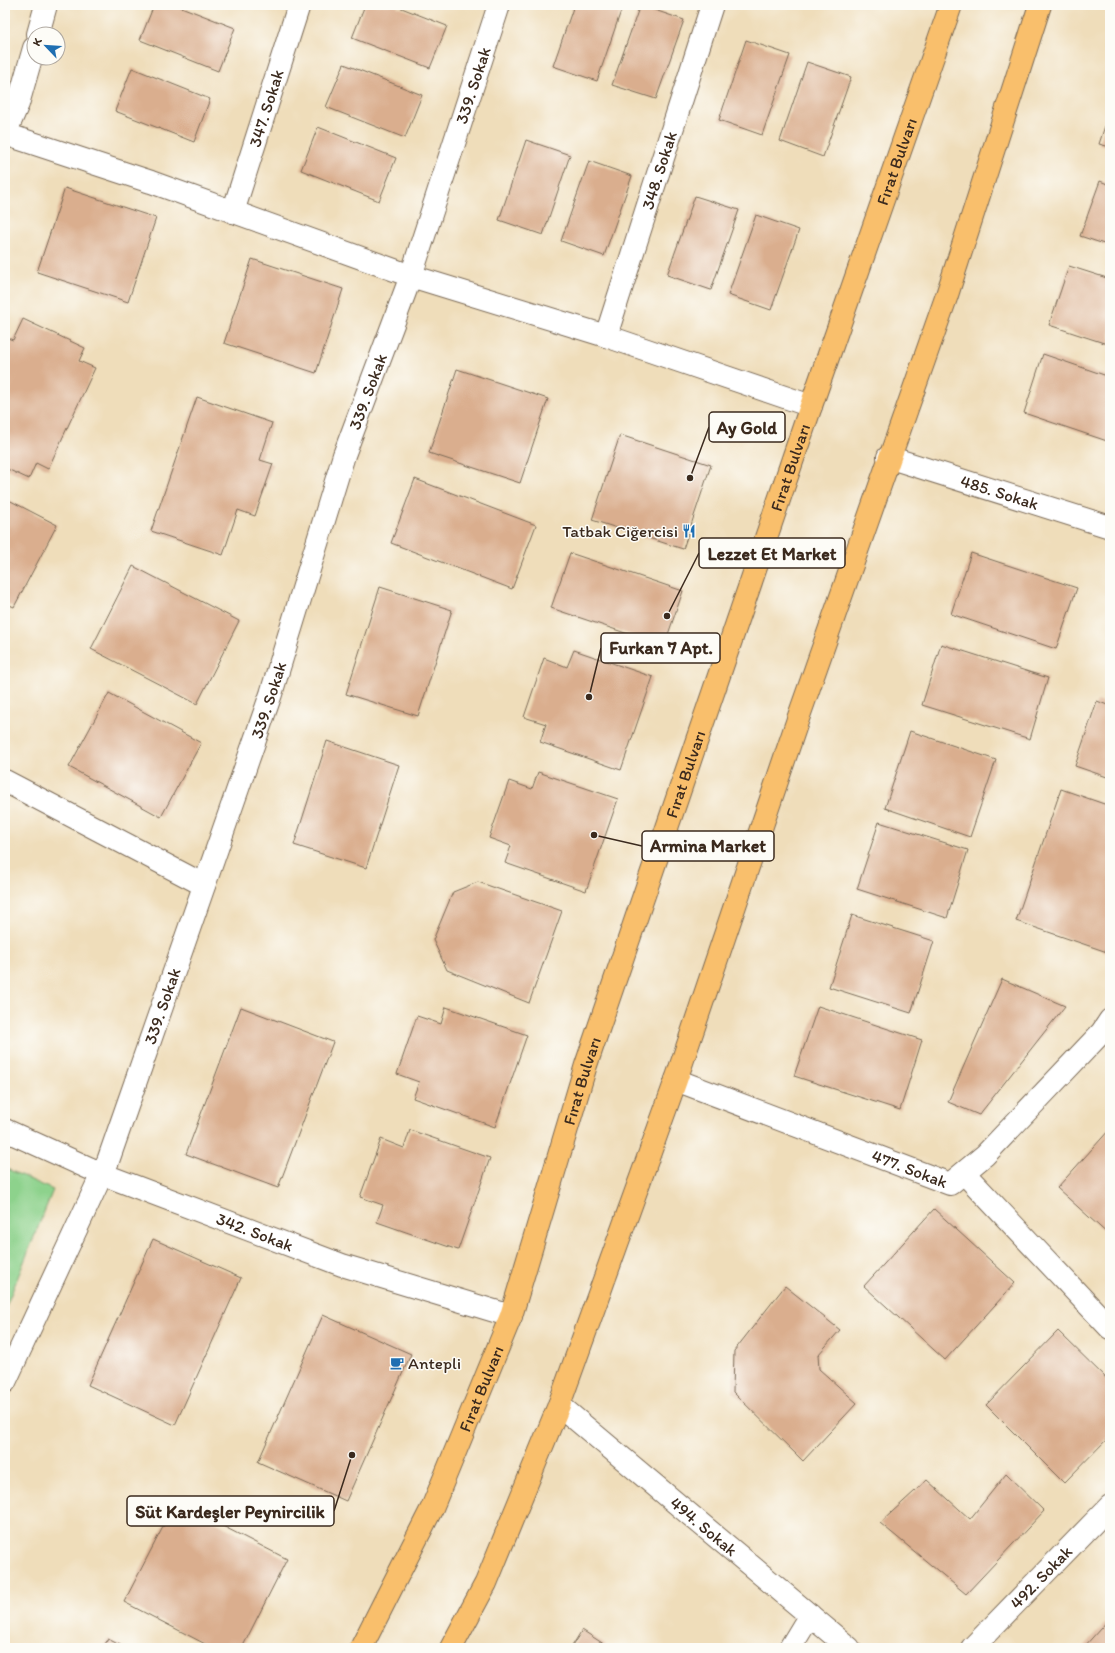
<svg xmlns="http://www.w3.org/2000/svg" width="1115" height="1653" viewBox="0 0 1115 1653" font-family="Itim,sans-serif">
	<style>
		.green { fill: #8dd28c; stroke: #647e55 }
		.building { fill: #daae8e }
		.lines { fill: none; stroke-linecap: round; stroke-linejoin: round }
		.minor-casing { stroke: #7a6955; stroke-width: 24 }
		.primary-casing { stroke: #7a6955; stroke-width: 24 }
		.minor { stroke: #fff; stroke-width: 22 }
		.primary { stroke: #f9bf6c; stroke-width: 22 }
		.labels { text-anchor: middle; stroke-width: 3; stroke-linejoin: round; paint-order: stroke }
		.street-label { font-size: 17px; fill: #3b2a1e; stroke: #fdfcf7 }
		.poi-label { font-size: 17px; fill: #3b2a1e; stroke: #fdfcf7; text-anchor: end }
		.leader { fill: none; stroke: #3b2a1e; stroke-width: 1.5 }
		.callout-dot { fill: #3b2a1e; stroke: #fdfcf7; stroke-width: 1.5 }
		.callout { fill: #fdfcf7; stroke: #3b2a1e; stroke-width: 1.5 }
		.callout-label { font-size: 18px; text-anchor: middle; font-weight: bold; fill: #3b2a1e }
	</style>
	<rect width="100%" height="100%" fill="#fdfcf7"/>
	<filter id="ink" filterUnits="userSpaceOnUse"><feTurbulence type="fractalNoise" baseFrequency=".025" numOctaves="2"/><feDisplacementMap in="SourceGraphic" scale="8" xChannelSelector="R" yChannelSelector="G"/><feConvolveMatrix kernelMatrix="1 2 1 2 8 2 1 2 1" color-interpolation-filters="sRGB"/></filter>
	<filter id="wash" filterUnits="userSpaceOnUse"><feTurbulence type="fractalNoise" baseFrequency=".012" numOctaves="4" result="noise"/><feDisplacementMap in="SourceGraphic" scale="16" xChannelSelector="R" yChannelSelector="G"/><feGaussianBlur stdDeviation="0.9" result="paint"/><feColorMatrix in="noise" values="0 0 0 0 0 0 0 0 0 0 0 0 0 0 0 0 0 1.4 0 .05"/><feComposite in="paint" operator="in"/></filter>
	<g filter="url(#wash)">
		<rect width="100%" height="100%" fill="#efddba"/>
		<!-- green -->
		<polygon class="green" points="5,1168 53,1190 5,1309"/>
		<g id="blocks">
			<!-- building -->
			<g class="building">
				<polygon points="154,5 176,5 235,28 218,71 140,40"/>
				<polygon points="365,5 394,5 447,26 430,68 352,38"/>
				<polygon points="574,5 623,5 597,81 553,66"/>
				<polygon points="640,5 684,20 656,99 612,85"/>
				<polygon points="746,40 790,55 762,135 719,120"/>
				<polygon points="807,62 851,77 823,157 780,141"/>
				<polygon points="344,64 422,95 405,138 326,107"/>
				<polygon points="132,68 210,99 194,142 115,111"/>
				<polygon points="1110,111 1110,147 1099,144"/>
				<polygon points="318,127 396,158 379,201 301,170"/>
				<polygon points="526,140 570,155 543,235 499,220"/>
				<polygon points="589,161 632,176 604,256 561,241"/>
				<polygon points="1100,181 1110,185 1110,246 1080,236"/>
				<polygon points="65,188 156,218 128,302 37,272"/>
				<polygon points="695,196 739,210 711,290 667,275"/>
				<polygon points="756,215 799,230 771,310 728,295"/>
				<polygon points="252,259 343,289 316,373 224,343"/>
				<polygon points="1069,266 1110,279 1110,345 1049,325"/>
				<polygon points="23,319 85,348 79,361 95,368 48,469 36,463 29,479 5,468 5,337 13,340"/>
				<polygon points="1043,354 1110,377 1110,442 1024,413"/>
				<polygon points="457,369 548,399 520,483 429,453"/>
				<polygon points="197,397 272,423 260,460 273,464 255,516 238,510 223,555 151,531"/>
				<polygon points="620,435 711,465 683,549 592,520"/>
				<polygon points="415,479 536,525 512,589 391,543"/>
				<polygon points="5,498 57,525 14,607 5,603"/>
				<polygon points="570,553 683,591 664,646 551,608"/>
				<polygon points="971,553 1077,588 1056,649 951,614"/>
				<polygon points="133,566 239,621 197,704 91,649"/>
				<polygon points="380,587 452,610 418,716 346,694"/>
				<polygon points="941,644 1048,678 1030,739 922,705"/>
				<polygon points="574,650 653,677 621,770 540,742 546,724 524,717 544,658 567,667"/>
				<polygon points="109,693 201,743 161,817 69,767"/>
				<polygon points="1097,701 1110,706 1110,778 1075,766"/>
				<polygon points="910,731 996,760 970,837 885,808"/>
				<polygon points="327,741 399,765 366,868 294,845"/>
				<polygon points="538,772 618,799 586,891 505,863 511,846 489,838 509,781 532,789"/>
				<polygon points="1061,789 1110,806 1110,953 1016,921"/>
				<polygon points="879,822 968,850 947,918 857,889"/>
				<polygon points="478,882 562,911 529,1003 447,970 433,940 453,892"/>
				<polygon points="852,915 934,941 911,1013 829,987"/>
				<polygon points="1002,979 1065,1006 979,1115 948,1102"/>
				<polygon points="818,1006 922,1040 900,1110 794,1076"/>
				<polygon points="241,1007 333,1042 278,1188 186,1154"/>
				<polygon points="446,1007 527,1035 495,1127 413,1098 419,1082 397,1074 417,1016 441,1024"/>
				<polygon points="1110,1129 1110,1236 1057,1188"/>
				<polygon points="410,1130 490,1158 458,1250 377,1222 383,1205 360,1197 381,1139 404,1148"/>
				<polygon points="934,1209 1015,1283 945,1360 864,1286"/>
				<polygon points="153,1239 241,1278 175,1425 88,1385"/>
				<polygon points="785,1286 840,1330 818,1355 819,1369 857,1403 803,1461 733,1392 734,1351"/>
				<polygon points="323,1315 411,1354 346,1501 258,1462"/>
				<polygon points="1058,1331 1110,1382 1110,1436 1064,1483 986,1405"/>
				<polygon points="1006,1474 1044,1511 966,1594 880,1523 927,1480 970,1519"/>
				<polygon points="176,1502 287,1559 242,1648 213,1648 124,1602"/>
				<polygon points="1110,1618 1110,1648 1083,1648"/>
				<polygon points="582,1630 610,1648 571,1648"/>
				<polygon points="108,1639 126,1648 103,1648"/>
			</g>
		</g>
	</g>
	<g filter="url(#ink)">
		<use href="#blocks" fill-opacity="0" stroke="#7a6955" stroke-width="1"/>
		<g class="lines">
			<!-- minor casing -->
			<g class="minor-casing">
				<g id="minor">
					<polyline points="38,34 46,5"/>
					<polyline points="5,134 151,182 411,276 606,336 811,406"/>
					<polyline points="5,134 18,104 34,48"/>
					<path id="s1" d="M233,212L299,5"/>
					<path id="s2" d="M606,336L712,5"/>
					<path id="s3" d="M888,457L1110,527"/>
					<polyline points="5,781 204,885"/>
					<path id="s4" d="M676,1080L950,1184L985,1155L1102,1032L1110,1020"/>
					<path id="s5" d="M5,1130L102,1174L342,1265L511,1316"/>
					<polyline points="964,1173 1110,1328"/>
					<path id="s6" d="M5,1382L108,1161L271,694L344,455L411,276L499,5"/>
					<path id="s7" d="M559,1405L849,1648"/>
					<polyline points="790,1648 810,1615"/>
					<path id="s8" d="M972,1648L1110,1506"/>
				</g>
			</g>
			<!-- primary casing -->
			<g class="primary-casing">
				<g id="primary">
					<path id="s9" d="M361,1648L432,1508L511,1316L586,1065L811,406L951,5"/>
					<polyline points="451,1648 486,1583 559,1405 676,1080 799,716 947,295 1040,5"/>
				</g>
			</g>
			<!-- minor -->
			<use href="#minor" class="minor"/>
			<!-- primary -->
			<use href="#primary" class="primary"/>
		</g>
	</g>
	<!-- icons -->
	<defs>
		<g id="restaurant-bare" transform="scale(1.08)"><path d="M-5-6h1v4h1v-4h1v4h1v-4h1v5L-1.5 .5V6h-2V.5L-5-1ZM5-6V6H3V1.5H1.5Q1.5-4 5-6Z" fill="#1f6fb2" stroke="#fdfcf7" stroke-width="2.5" paint-order="stroke"/></g>
		<g id="cafe-bare" transform="scale(1.08)"><path d="M-5.5-4.5H6V0H3Q3 3.5 0 3.5H-2.5Q-5.5 3.5-5.5 0ZM3-3.2v2h1.7v-2ZM-6 4.5H4V6H-6Z" fill="#1f6fb2" stroke="#fdfcf7" stroke-width="2.5" paint-order="stroke"/></g>
	</defs>
	<g fill-rule="evenodd">
		<use href="#restaurant-bare" x="689" y="531"/>
		<use href="#cafe-bare" x="397" y="1363"/>
	</g>
	<g class="labels">
		<!-- street labels -->
		<g class="street-label">
			<text dy="6" stroke="none"><textPath href="#s6" startOffset="1380">339. Sokak</textPath></text>
			<text dy="6" stroke="none"><textPath href="#s1" startOffset="109">347. Sokak</textPath></text>
			<text dy="6" stroke="none"><textPath href="#s9" startOffset="1582">Fırat Bulvarı</textPath></text>
			<text dy="6" stroke="none"><textPath href="#s2" startOffset="174">348. Sokak</textPath></text>
			<text dy="6" stroke="none"><textPath href="#s6" startOffset="1056">339. Sokak</textPath></text>
			<text dy="6" stroke="none"><textPath href="#s9" startOffset="1258">Fırat Bulvarı</textPath></text>
			<text dy="6" stroke="none"><textPath href="#s3" startOffset="117">485. Sokak</textPath></text>
			<text dy="6" stroke="none"><textPath href="#s6" startOffset="732">339. Sokak</textPath></text>
			<text dy="6" stroke="none"><textPath href="#s9" startOffset="934">Fırat Bulvarı</textPath></text>
			<text dy="6" stroke="none"><textPath href="#s6" startOffset="408">339. Sokak</textPath></text>
			<text dy="6" stroke="none"><textPath href="#s9" startOffset="610">Fırat Bulvarı</textPath></text>
			<text dy="6" stroke="none"><textPath href="#s4" startOffset="250">477. Sokak</textPath></text>
			<text dy="6" stroke="none"><textPath href="#s5" startOffset="270">342. Sokak</textPath></text>
			<text dy="6" stroke="none"><textPath href="#s9" startOffset="286">Fırat Bulvarı</textPath></text>
			<text dy="6" stroke="none"><textPath href="#s7" startOffset="189">494. Sokak</textPath></text>
			<text dy="6" stroke="none"><textPath href="#s8" startOffset="99">492. Sokak</textPath></text>
		</g>
		<!-- poi labels -->
		<g class="poi-label">
			<text x="678" y="537">Tatbak Ciğercisi</text>
			<text x="408" y="1369" text-anchor="start">Antepli</text>
		</g>
	</g>
	<!-- callouts -->
	<path class="leader" d="M690 478L709 427M667 616L699 553M589 697L601 648M594 835L642 846M352 1455L334 1511"/>
	<g class="callout-dot">
		<circle cx="690" cy="478" r="4"/>
		<circle cx="667" cy="616" r="4"/>
		<circle cx="589" cy="697" r="4"/>
		<circle cx="594" cy="835" r="4"/>
		<circle cx="352" cy="1455" r="4"/>
	</g>
	<g class="callout">
		<rect x="709" y="412" width="76" height="30" rx="4"/>
		<rect x="699" y="538" width="146" height="30" rx="4"/>
		<rect x="601" y="633" width="119" height="30" rx="4"/>
		<rect x="642" y="831" width="132" height="30" rx="4"/>
		<rect x="127" y="1496" width="207" height="30" rx="4"/>
	</g>
	<g class="callout-label">
		<text x="747" y="434">Ay Gold</text>
		<text x="772" y="560">Lezzet Et Market</text>
		<text x="661" y="654">Furkan 7 Apt.</text>
		<text x="708" y="852">Armina Market</text>
		<text x="230" y="1518">Süt Kardeşler Peynircilik</text>
	</g>
	<!-- margin -->
	<rect width="1115" height="1653" fill="none" stroke="#fdfcf7" stroke-width="20"/>
	<!-- north arrow -->
	<g transform="translate(46 46) rotate(295)"><circle r="19" fill="#fdfcf7" stroke="#afa8a0"/>
	<path d="M0-3L7 15L0 10L-7 15Z" fill="#1f6fb2"/>
	<text y="-6" font-size="11" font-weight="bold" text-anchor="middle" fill="#3b2a1e">K</text>
	</g>
</svg>
